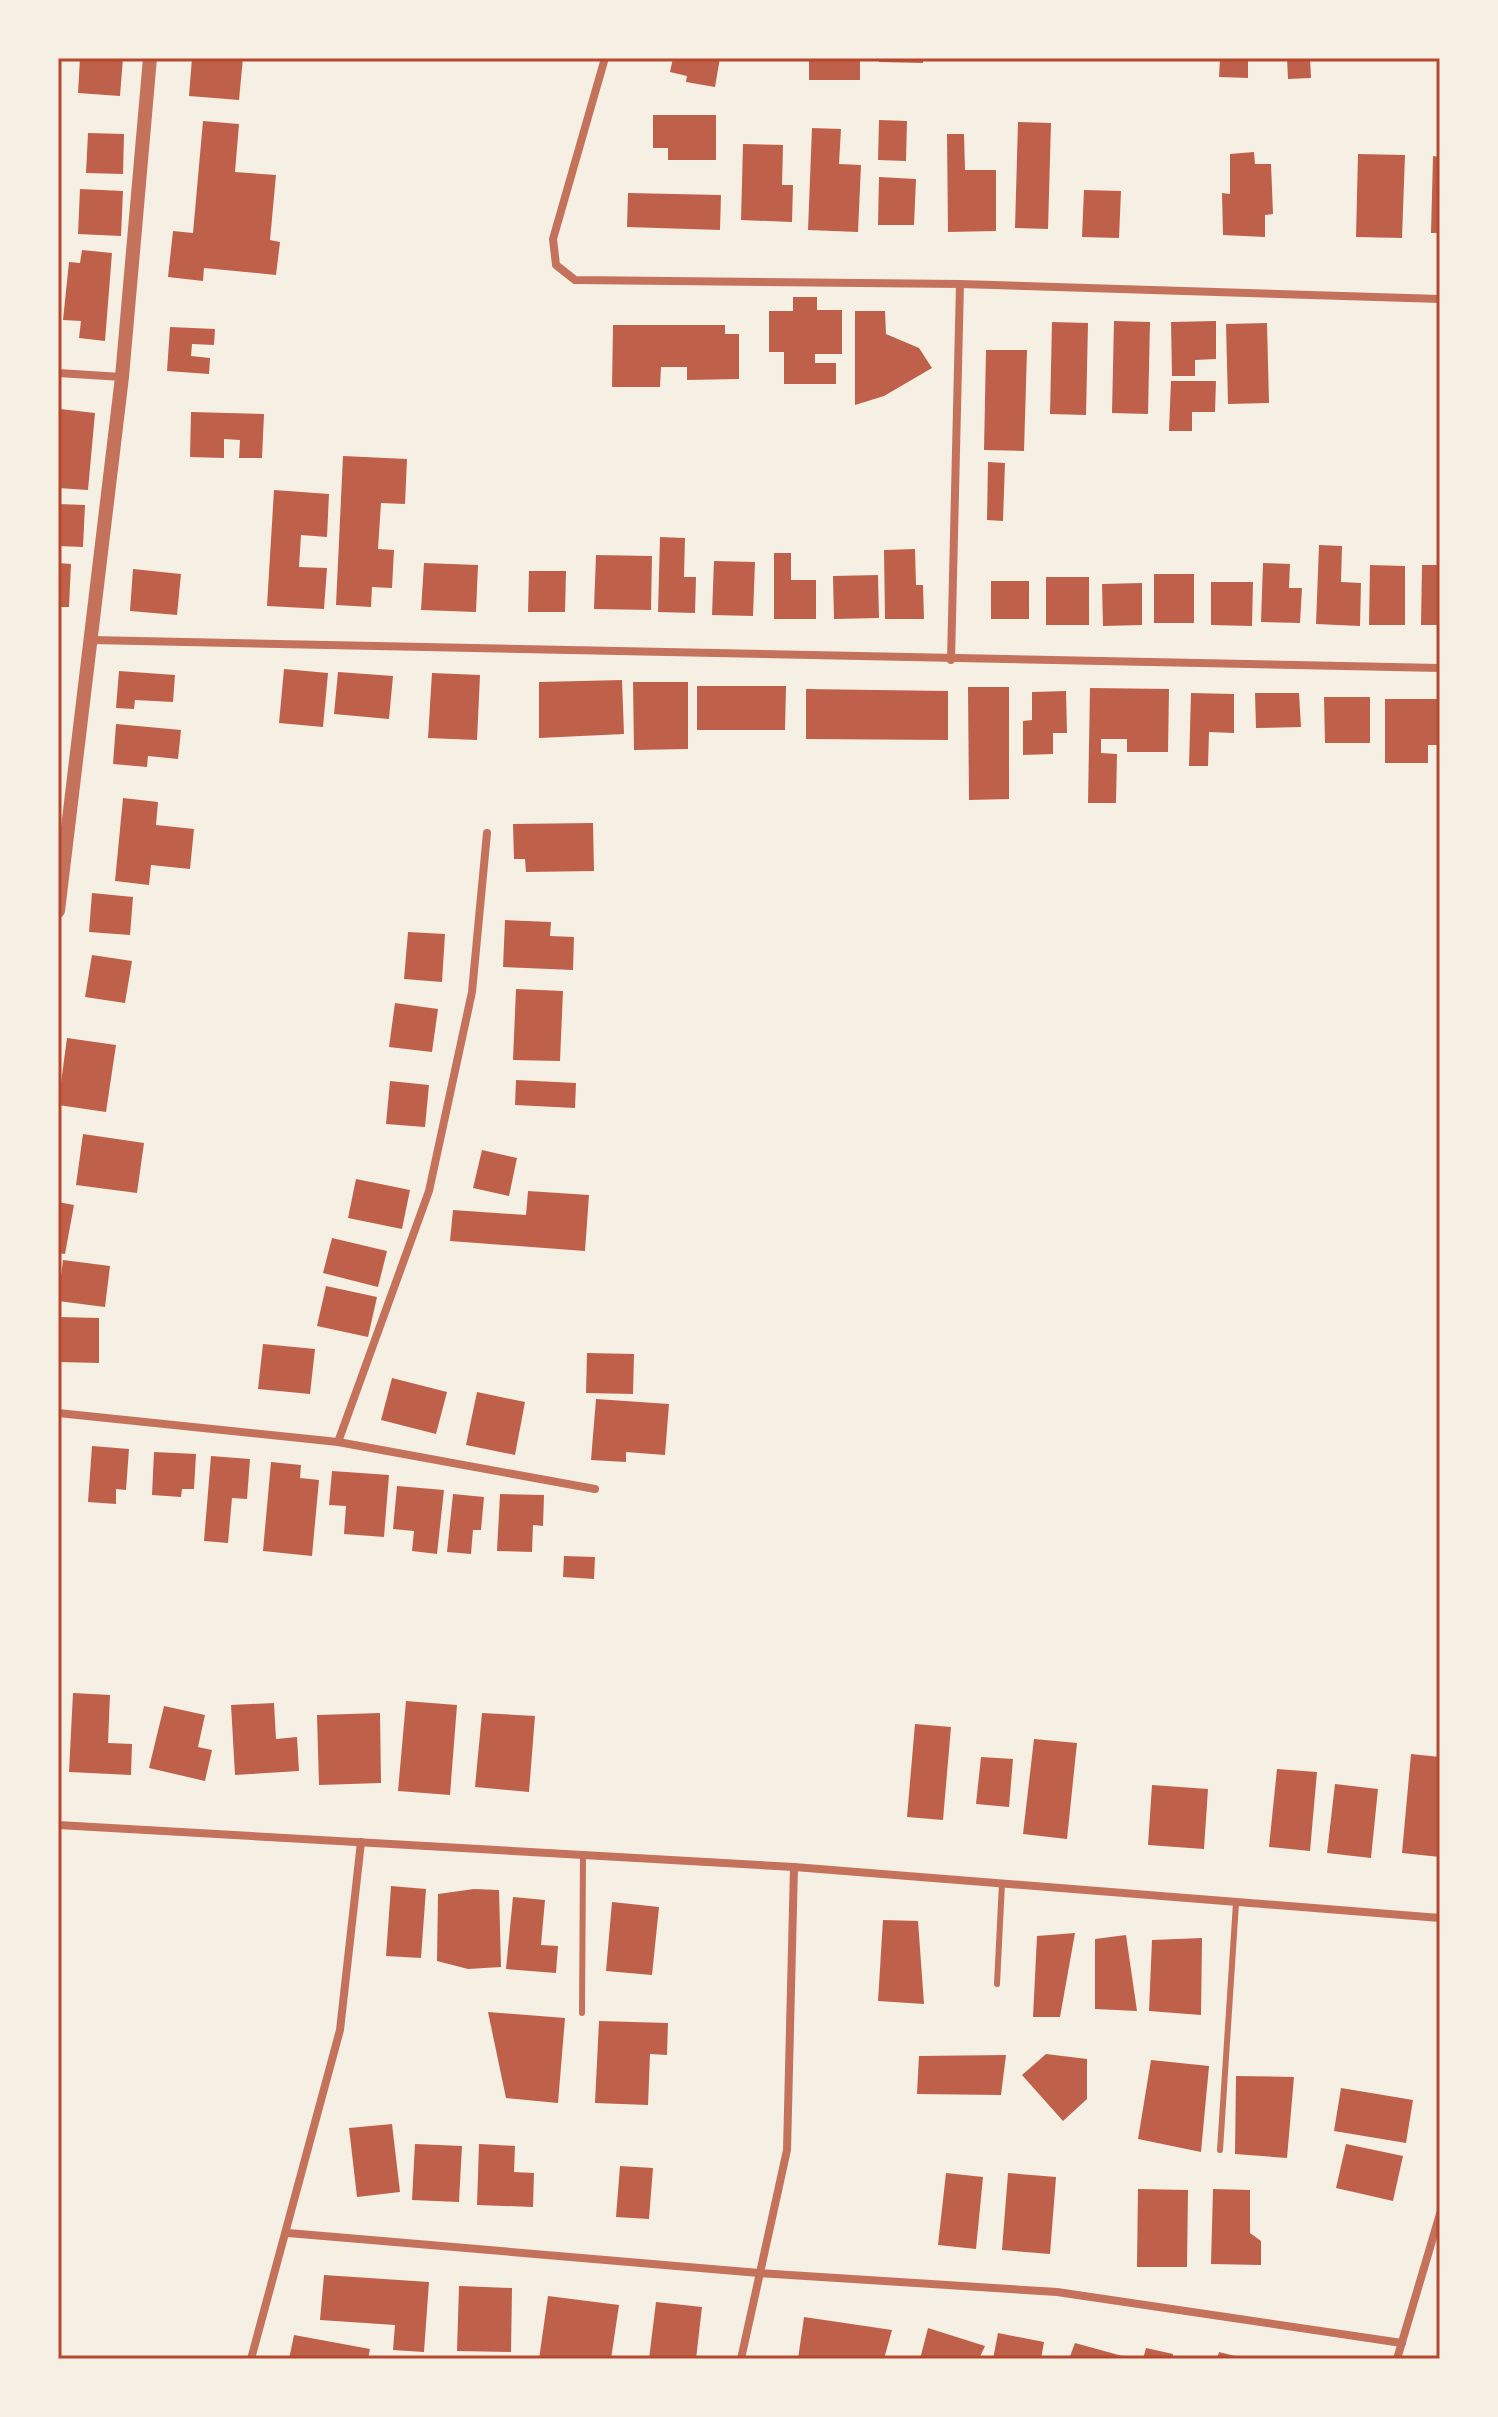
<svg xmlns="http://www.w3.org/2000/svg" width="1498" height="2417" viewBox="0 0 1498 2417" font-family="'Golos Text',sans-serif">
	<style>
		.building { fill: #bf614a }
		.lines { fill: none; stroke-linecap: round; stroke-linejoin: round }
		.service { stroke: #c5725c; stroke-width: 6 }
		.minor { stroke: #c5725c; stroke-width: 8 }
		.tertiary { stroke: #c5725c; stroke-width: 14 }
		.neatline { fill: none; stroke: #b5482f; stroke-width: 3 }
	</style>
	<rect width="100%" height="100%" fill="#f6efe4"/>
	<!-- building -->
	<g class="building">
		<polygon points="80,58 123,58 120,96 78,93"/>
		<polygon points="192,58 243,58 239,100 189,96"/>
		<polygon points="673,58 720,58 715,87 686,82 687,76 670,72"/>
		<rect x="809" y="58" width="51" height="22"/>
		<polygon points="879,58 923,58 923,63 879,62"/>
		<polygon points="1220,58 1248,58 1248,78 1219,77"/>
		<polygon points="1287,58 1310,58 1311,78 1288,79"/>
		<polygon points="653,115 716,115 716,160 668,160 668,148 653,148"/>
		<polygon points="879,120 907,121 906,161 878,160"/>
		<polygon points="203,121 239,124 235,172 276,175 270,240 280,242 276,275 204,268 203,281 168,277 173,231 193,233"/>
		<polygon points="1018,122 1051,123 1048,229 1015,228"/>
		<polygon points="812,128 841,129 839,164 861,165 858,232 808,230"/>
		<polygon points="88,133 124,134 123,174 86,173"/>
		<polygon points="947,134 964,134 965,170 996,170 996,231 948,232"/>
		<polygon points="743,144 783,145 782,185 793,185 792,222 741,220"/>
		<polygon points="1254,152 1255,164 1271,164 1273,214 1265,215 1265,237 1223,235 1222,193 1230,194 1230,154"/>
		<polygon points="1358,154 1405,155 1402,238 1356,237"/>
		<polygon points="1433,156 1440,157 1440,233 1431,233"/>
		<polygon points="879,177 916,179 914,225 878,225"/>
		<polygon points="80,189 123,191 121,236 78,234"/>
		<polygon points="1084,190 1121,191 1119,238 1082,237"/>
		<polygon points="628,193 721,195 720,230 627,227"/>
		<polygon points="82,250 112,253 105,341 79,338 81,321 63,320 69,262 80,263"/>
		<polygon points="793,297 817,297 817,310 842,310 842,354 815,354 815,363 836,363 836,384 784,384 784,352 769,352 769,311 793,311"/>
		<polygon points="855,311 885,311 886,334 919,348 932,368 884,396 855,405"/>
		<polygon points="1114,321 1150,322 1148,414 1112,413"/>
		<polygon points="1216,321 1216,359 1195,360 1195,376 1172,376 1171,322"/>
		<polygon points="1052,322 1088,323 1086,415 1050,414"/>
		<polygon points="1267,323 1269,403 1228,404 1226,324"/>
		<polygon points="613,325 725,325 725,334 739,334 739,379 687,380 687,367 661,367 660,387 612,387"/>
		<polygon points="170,327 215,329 214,345 192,344 191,356 210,358 209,374 167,371"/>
		<polygon points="986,350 1027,350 1024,451 984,450"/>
		<polygon points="1171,381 1216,381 1215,412 1192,412 1192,431 1169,431"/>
		<polygon points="60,409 95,413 88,490 58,488"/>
		<polygon points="191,412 264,414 262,458 239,458 240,440 224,439 224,458 190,457"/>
		<polygon points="343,456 407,459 405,504 381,503 378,549 394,550 392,588 372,587 371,607 336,605"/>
		<polygon points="988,462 1005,463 1003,521 987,520"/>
		<polygon points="274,490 329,494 327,537 301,535 299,567 327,568 324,609 267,606"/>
		<polygon points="58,504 85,505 83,547 58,546"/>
		<polygon points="660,537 685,538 684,577 696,577 695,613 658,612"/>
		<polygon points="1319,545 1342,546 1341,582 1361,583 1360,626 1316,624"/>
		<polygon points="915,549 916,585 923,585 924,619 885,619 884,550"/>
		<polygon points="774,553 791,553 791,580 816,580 816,619 774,619"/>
		<polygon points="596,555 652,556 651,610 594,609"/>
		<polygon points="714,561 755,562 753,616 712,615"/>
		<polygon points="58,563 71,564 69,607 58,607"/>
		<polygon points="424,563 478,565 476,612 421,610"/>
		<polygon points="1263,563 1290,564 1289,588 1302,588 1300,623 1261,622"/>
		<polygon points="1370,565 1405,566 1405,625 1369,625"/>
		<polygon points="1422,565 1440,565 1440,625 1421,625"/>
		<polygon points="133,569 181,574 177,615 130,611"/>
		<polygon points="529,571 566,571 565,612 528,612"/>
		<rect x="1154" y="574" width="40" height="49"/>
		<polygon points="878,575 879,618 834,619 833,576"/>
		<rect x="1046" y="577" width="43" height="48"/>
		<rect x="991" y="581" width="38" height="38"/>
		<polygon points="1211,582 1253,582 1252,626 1211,625"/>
		<polygon points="1142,583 1142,625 1103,626 1102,584"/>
		<polygon points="284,669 328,673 323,727 279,723"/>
		<polygon points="119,671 175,675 173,702 135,700 134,709 116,708"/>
		<polygon points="338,672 393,676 389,719 334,714"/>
		<polygon points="432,673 480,675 477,740 428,738"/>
		<polygon points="622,680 624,734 539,738 539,682"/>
		<polygon points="633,682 688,682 688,749 634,750"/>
		<polygon points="697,686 786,686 785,730 697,730"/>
		<polygon points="968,687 1009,687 1009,799 969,800"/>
		<polygon points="1090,688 1169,689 1168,752 1127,752 1127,739 1101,739 1101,753 1117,754 1116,803 1088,803"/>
		<polygon points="806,689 948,691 948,740 806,739"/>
		<polygon points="1066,691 1067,733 1053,733 1053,754 1023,755 1023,721 1032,720 1032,692"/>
		<polygon points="1191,693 1234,694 1234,733 1209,732 1208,766 1189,766"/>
		<polygon points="1255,693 1299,693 1301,727 1256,728"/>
		<polygon points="1324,697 1370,697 1370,743 1325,743"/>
		<polygon points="1385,699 1440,699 1440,745 1428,745 1428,763 1385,763"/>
		<polygon points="116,724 181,730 178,759 148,756 147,767 113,764"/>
		<polygon points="123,798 158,802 156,825 194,829 190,869 151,865 149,885 115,881"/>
		<polygon points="593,823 594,871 526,872 525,859 514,859 513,824"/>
		<polygon points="92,893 133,897 130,935 89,932"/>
		<polygon points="505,920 551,922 550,936 574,937 573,970 503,967"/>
		<polygon points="408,932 445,934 442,982 404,979"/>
		<polygon points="92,955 132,961 125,1003 85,997"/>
		<polygon points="516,989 563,991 560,1061 513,1060"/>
		<polygon points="395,1003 438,1009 432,1052 389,1047"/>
		<polygon points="67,1038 116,1045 106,1112 58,1105"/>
		<polygon points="516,1080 576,1083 575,1108 515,1105"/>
		<polygon points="390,1081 429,1085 425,1127 386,1124"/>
		<polygon points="83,1134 144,1143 137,1193 76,1185"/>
		<polygon points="482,1150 517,1158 509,1196 473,1188"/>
		<polygon points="356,1179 410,1190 402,1229 348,1218"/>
		<polygon points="528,1191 589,1195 585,1251 450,1241 453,1210 526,1215"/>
		<polygon points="58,1202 74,1205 65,1254 58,1253"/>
		<polygon points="332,1238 387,1251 378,1287 323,1273"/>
		<polygon points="63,1260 110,1266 105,1307 58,1301"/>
		<polygon points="326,1286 377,1297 368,1337 317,1326"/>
		<polygon points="58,1317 99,1318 99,1363 58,1362"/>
		<polygon points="263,1344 315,1349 310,1394 258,1389"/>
		<polygon points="587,1353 634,1354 633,1394 586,1393"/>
		<polygon points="392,1378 447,1392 436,1434 381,1420"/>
		<polygon points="477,1392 525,1402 515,1455 466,1445"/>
		<polygon points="596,1399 669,1404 665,1455 626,1452 626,1462 591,1460"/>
		<polygon points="92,1446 129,1449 126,1490 116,1489 116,1504 88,1502"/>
		<polygon points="154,1452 196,1454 194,1489 182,1489 181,1497 152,1495"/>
		<polygon points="211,1456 250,1459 247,1499 232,1498 228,1543 204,1541"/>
		<polygon points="271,1462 301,1465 300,1478 319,1480 312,1556 263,1551"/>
		<polygon points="332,1471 389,1475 384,1537 344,1534 346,1506 329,1505"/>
		<polygon points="397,1486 444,1490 437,1554 412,1551 414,1531 393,1529"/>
		<polygon points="453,1494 484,1497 481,1530 473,1530 471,1554 447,1552"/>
		<polygon points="500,1494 544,1495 543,1526 533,1525 532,1552 497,1551"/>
		<polygon points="564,1556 595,1557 594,1579 563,1577"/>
		<polygon points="73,1693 110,1695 108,1743 132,1744 131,1775 69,1772"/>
		<polygon points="406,1701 457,1705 450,1795 398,1791"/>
		<polygon points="274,1703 276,1739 297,1737 299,1771 235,1775 231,1705"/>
		<polygon points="164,1706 205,1715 198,1747 212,1750 205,1781 149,1768"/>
		<polygon points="380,1713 381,1783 319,1785 317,1715"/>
		<polygon points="482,1713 535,1716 529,1792 475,1787"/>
		<polygon points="915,1724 951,1727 943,1820 907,1817"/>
		<polygon points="1034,1739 1077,1743 1067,1839 1023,1834"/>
		<polygon points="1411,1754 1440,1757 1440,1857 1402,1853"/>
		<polygon points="981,1757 1013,1759 1009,1807 976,1804"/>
		<polygon points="1277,1769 1317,1772 1310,1851 1269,1847"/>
		<polygon points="1335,1784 1378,1789 1371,1858 1327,1853"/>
		<polygon points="1152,1785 1208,1789 1204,1849 1148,1845"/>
		<polygon points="391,1886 426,1889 421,1958 386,1956"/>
		<polygon points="474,1889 499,1890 501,1967 468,1969 437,1961 438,1894"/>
		<polygon points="513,1897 545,1900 541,1945 558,1946 556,1973 506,1969"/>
		<polygon points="612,1902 659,1907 652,1975 606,1971"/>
		<polygon points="883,1920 918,1921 924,2004 878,2001"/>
		<polygon points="1075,1933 1060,2017 1033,2017 1037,1936"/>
		<polygon points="1126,1935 1137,2011 1095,2009 1095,1939"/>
		<polygon points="1202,1938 1201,2015 1149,2011 1152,1940"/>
		<polygon points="488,2012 565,2018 558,2103 506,2098"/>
		<polygon points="599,2021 668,2023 667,2055 650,2054 648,2105 595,2103"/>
		<polygon points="1046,2054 1087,2059 1087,2099 1063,2121 1022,2075"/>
		<polygon points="1006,2055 1001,2095 917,2094 919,2056"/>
		<polygon points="1151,2060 1209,2066 1201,2152 1138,2139"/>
		<polygon points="1236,2076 1294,2077 1287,2158 1235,2154"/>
		<polygon points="1341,2088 1413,2100 1406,2143 1334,2131"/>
		<polygon points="392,2124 400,2192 357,2197 349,2128"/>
		<polygon points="415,2144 462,2146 459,2202 412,2200"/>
		<polygon points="479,2144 515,2146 514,2172 534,2173 533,2207 477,2205"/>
		<polygon points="1346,2144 1403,2156 1393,2201 1336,2188"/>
		<polygon points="620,2166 653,2168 649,2219 616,2217"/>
		<polygon points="946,2173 983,2177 976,2249 938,2245"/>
		<polygon points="1008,2173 1056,2177 1050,2254 1002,2250"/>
		<polygon points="1138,2189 1188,2190 1187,2267 1137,2267"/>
		<polygon points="1213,2189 1250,2190 1250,2233 1261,2241 1261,2265 1211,2264"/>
		<polygon points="324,2275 429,2282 424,2352 393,2350 395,2325 320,2320"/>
		<polygon points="459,2286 512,2288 511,2352 457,2351"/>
		<polygon points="548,2296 619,2305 611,2359 539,2359"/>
		<polygon points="656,2302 702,2307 696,2359 649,2359"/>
		<polygon points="804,2317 892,2330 884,2359 798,2359"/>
		<polygon points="928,2328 985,2346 979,2359 920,2359"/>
		<polygon points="998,2333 1044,2342 1041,2359 993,2359"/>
		<polygon points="294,2335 370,2349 368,2359 289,2359"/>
		<polygon points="1075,2343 1126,2357 1069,2359"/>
		<polygon points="1146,2348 1173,2354 1173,2359 1143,2359"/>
		<polygon points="1219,2352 1243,2358 1243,2359 1217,2359"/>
	</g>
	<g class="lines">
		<!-- service -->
		<g class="service">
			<polyline points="997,1984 1002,1883"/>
			<polyline points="582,2013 583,1854"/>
			<polyline points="1220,2150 1236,1903"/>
		</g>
		<!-- minor -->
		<g class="minor">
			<polyline points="605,58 553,239 556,265 575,280 960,284 1440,299"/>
			<polyline points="58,373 122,377"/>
			<polyline points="91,640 1440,668"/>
			<polyline points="951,660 960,284"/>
			<polyline points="58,1413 338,1442 595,1489"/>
			<polyline points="338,1442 429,1191 472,992 487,833"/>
			<polyline points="58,1825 794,1867 1440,1918"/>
			<polyline points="288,2233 759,2273 1057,2292 1402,2343"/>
			<polyline points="251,2359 340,2030 361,1842"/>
			<polyline points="741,2359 787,2150 794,1867"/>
			<polyline points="1397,2359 1440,2214"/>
		</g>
		<!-- tertiary -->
		<polyline class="tertiary" points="58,911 122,377 150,58"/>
	</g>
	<!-- border -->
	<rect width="1498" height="2417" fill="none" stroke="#f6efe4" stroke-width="120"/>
	<rect x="60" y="60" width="1378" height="2297" class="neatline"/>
</svg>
